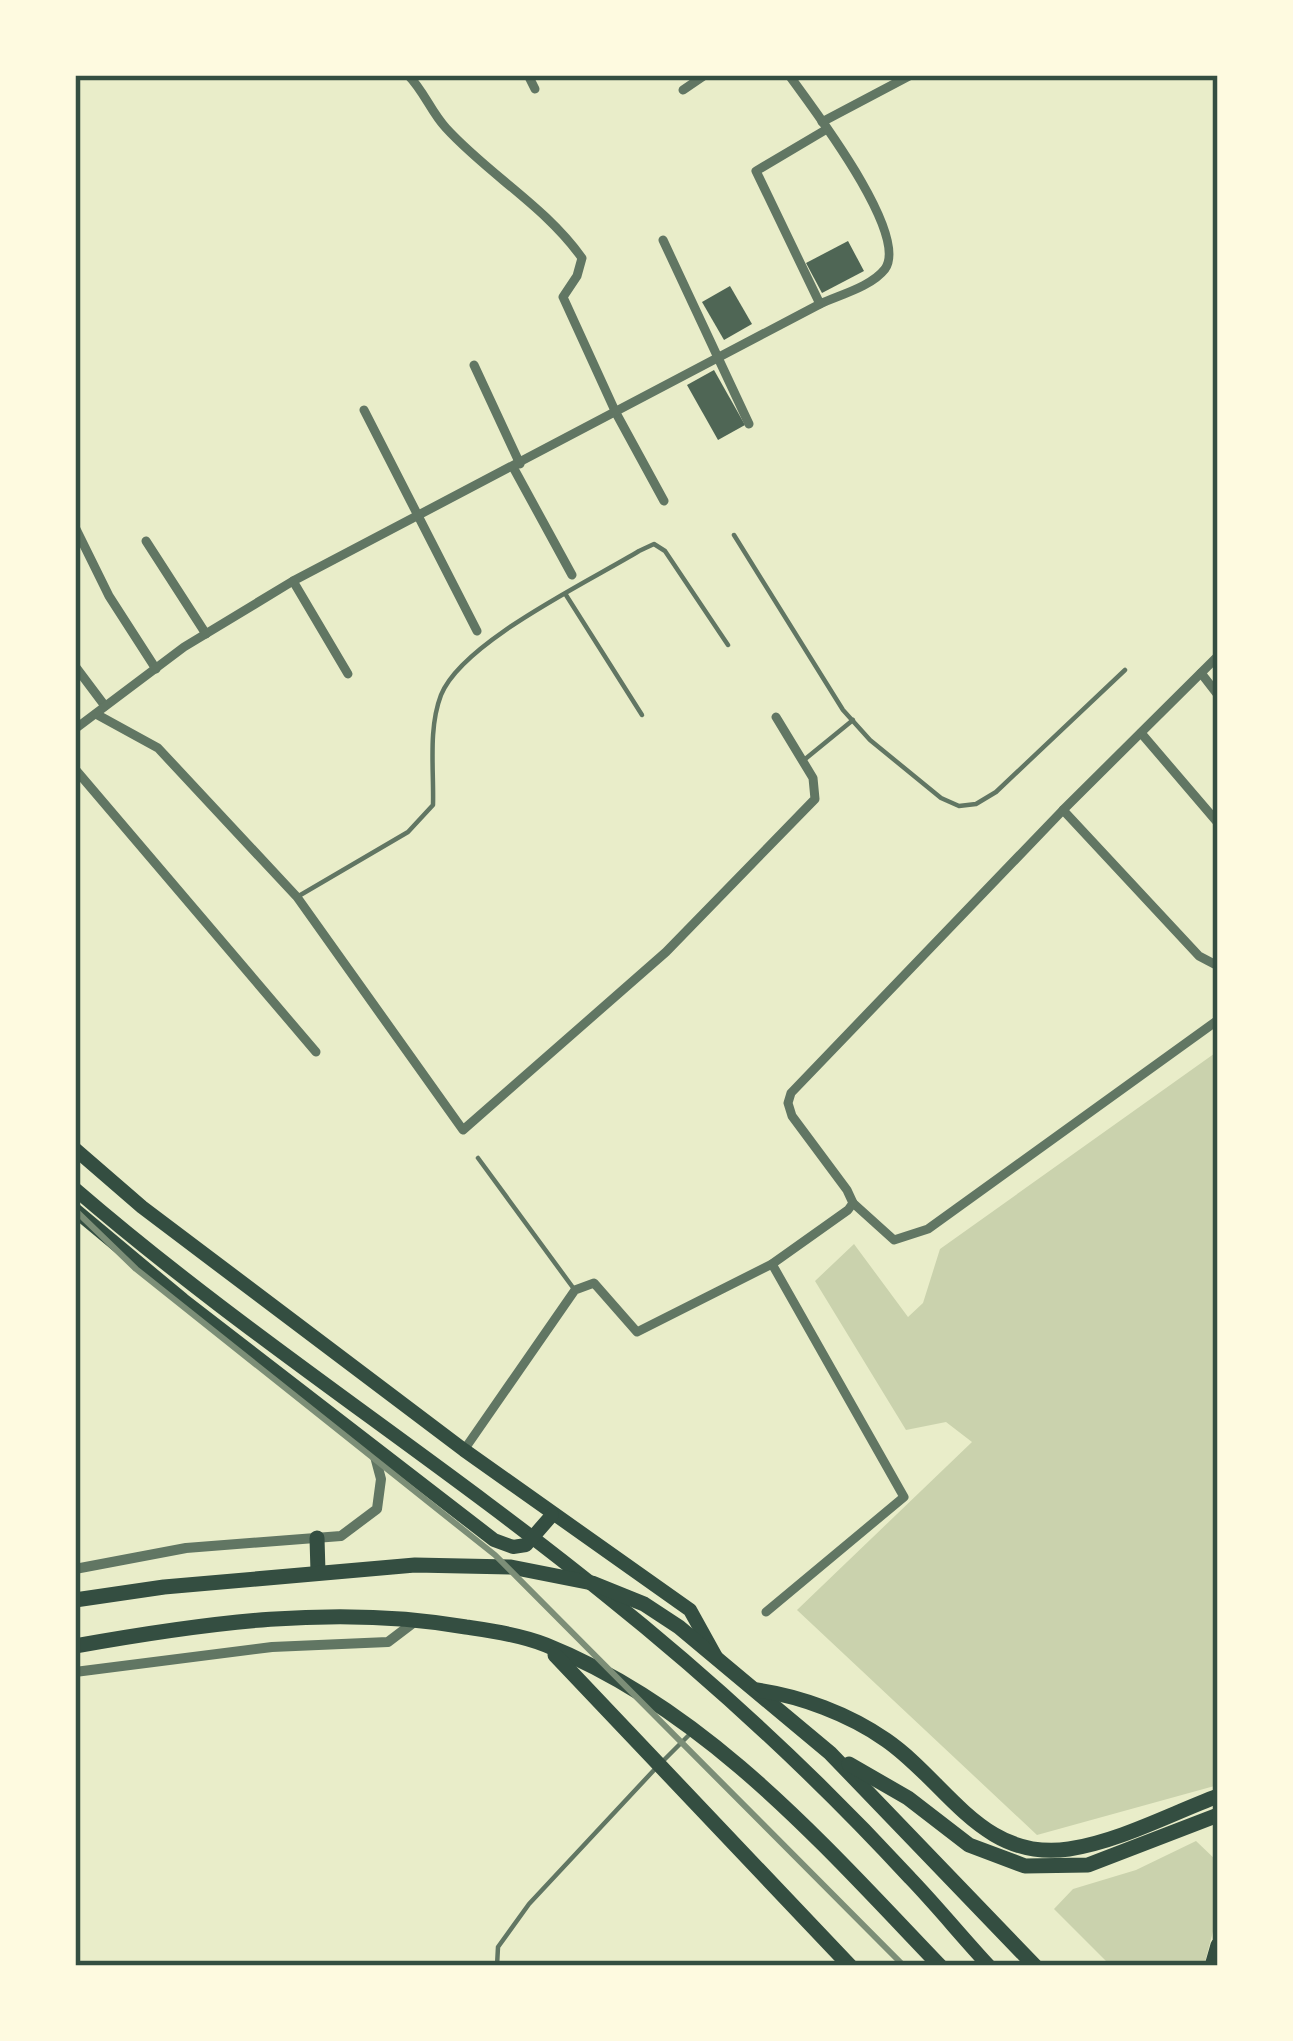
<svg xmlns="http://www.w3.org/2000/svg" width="1293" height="2041" viewBox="0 0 1293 2041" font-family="Manrope,sans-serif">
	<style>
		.green { fill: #cad2ad }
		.building { fill: #4f6655 }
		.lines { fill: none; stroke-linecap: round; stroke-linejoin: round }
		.service { stroke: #617663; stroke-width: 4.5 }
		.minor { stroke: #617663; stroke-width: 9 }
		.tertiary { stroke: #617663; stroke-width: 10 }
		.primary { stroke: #344e41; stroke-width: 14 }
		.trunk { stroke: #344e41; stroke-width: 15 }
		.motorway { stroke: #344e41; stroke-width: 15 }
		.rail { stroke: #7c8e77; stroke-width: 6 }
		.neatline { fill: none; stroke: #344e41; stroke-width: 4.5 }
	</style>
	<rect width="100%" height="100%" fill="#e9edc9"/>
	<!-- green -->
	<g class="green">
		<polygon points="1218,1051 1218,1785 1037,1835 797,1610 972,1442 946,1422 906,1430 815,1281 854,1244 908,1317 923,1303 940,1249"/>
		<polygon points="1196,1841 1218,1862 1218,1912 1204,1966 1111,1966 1054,1909 1073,1889 1136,1870"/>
	</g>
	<!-- building -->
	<g class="building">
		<polygon points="848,241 864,271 822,293 806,263"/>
		<polygon points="730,286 752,324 724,340 702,302"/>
		<polygon points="714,370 745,425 718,440 687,385"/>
	</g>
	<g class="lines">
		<!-- service -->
		<g class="service">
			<polyline points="734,535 843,710 870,740 941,798 959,806 976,804 996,792 1125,670"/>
			<polyline points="566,595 642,715"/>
			<polyline points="804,760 853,720"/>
			<path d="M297,897L408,832L433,805C434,770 428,729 441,695C462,642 588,582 639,551L654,544L665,551L728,645"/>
			<polyline points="478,1158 574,1289"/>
			<polyline points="663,1761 689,1735"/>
			<polyline points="497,1966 498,1947 529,1904 655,1769"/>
		</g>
		<!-- minor -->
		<g class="minor">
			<path d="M408,75C424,91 431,112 446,128C489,175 545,206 582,258L577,276L563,297L616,413L664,501"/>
			<polyline points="528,75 535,89"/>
			<polyline points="683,90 705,75"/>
			<polyline points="822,122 911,75"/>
			<polyline points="663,240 749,424"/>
			<polyline points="820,304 756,171 827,129"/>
			<polyline points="474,365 520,464"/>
			<polyline points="364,410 477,631"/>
			<polyline points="513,467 572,575"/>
			<polyline points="75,527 109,596 156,669"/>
			<polyline points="146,541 206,634"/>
			<polyline points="293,581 348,674"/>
			<polyline points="75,666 105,706"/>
			<polyline points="1201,673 1218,695"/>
			<polyline points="96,714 158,748 297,897 463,1130 666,952 815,799 813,778 776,717"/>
			<path d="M75,729L184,647L293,581L820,304C839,295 871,287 885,269C910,234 812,107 789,75"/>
			<polyline points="1141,733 1218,823"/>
			<polyline points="75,769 316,1052"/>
			<polyline points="1063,810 1199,956 1218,966"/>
			<polyline points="853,1203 894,1240 928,1229 1218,1020"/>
			<polyline points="464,1450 575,1290 594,1283 637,1332 772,1264 848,1210 853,1203 847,1190 792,1116 788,1103 791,1093 1063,810 1218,656"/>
			<polyline points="766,1612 904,1497 772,1264"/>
		</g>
		<!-- tertiary -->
		<g class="tertiary">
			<polyline points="75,1569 186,1548 341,1536 377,1509 381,1479 373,1449"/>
			<polyline points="75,1672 272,1647 388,1642 417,1620"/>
		</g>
		<!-- primary -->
		<g class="primary">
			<polyline points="75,1149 142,1207 464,1450 690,1610 716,1657"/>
			<path d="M75,1189C243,1334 431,1454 603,1593C712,1680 815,1775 910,1878C937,1906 962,1937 989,1966"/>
			<polyline points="75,1210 183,1300 494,1540 513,1547 526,1545 552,1515"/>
		</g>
		<!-- trunk -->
		<g class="trunk">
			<polyline points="317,1538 318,1572"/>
			<polyline points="75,1600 164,1587 415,1565 511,1567 592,1583 644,1604 679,1627 830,1753 1035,1966"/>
			<path d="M75,1646C204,1623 336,1604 466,1627C492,1631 521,1635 546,1645C706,1709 824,1845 940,1966"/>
			<polyline points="555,1655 850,1966"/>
			<path d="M757,1690C800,1696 849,1714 886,1740C947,1782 982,1862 1069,1849C1120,1841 1170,1814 1218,1796"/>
			<polyline points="849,1764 908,1798 969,1845 1025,1866 1088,1865 1218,1815"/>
		</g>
		<!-- motorway -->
		<polyline class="motorway" points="1212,1966 1218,1945"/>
		<!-- rail -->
		<polyline class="rail" points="75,1210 136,1269 495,1555 904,1966"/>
	</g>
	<!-- border -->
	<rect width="1293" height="2041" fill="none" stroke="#fefae0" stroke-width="156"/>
	<rect x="78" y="78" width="1137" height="1885" class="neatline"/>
</svg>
